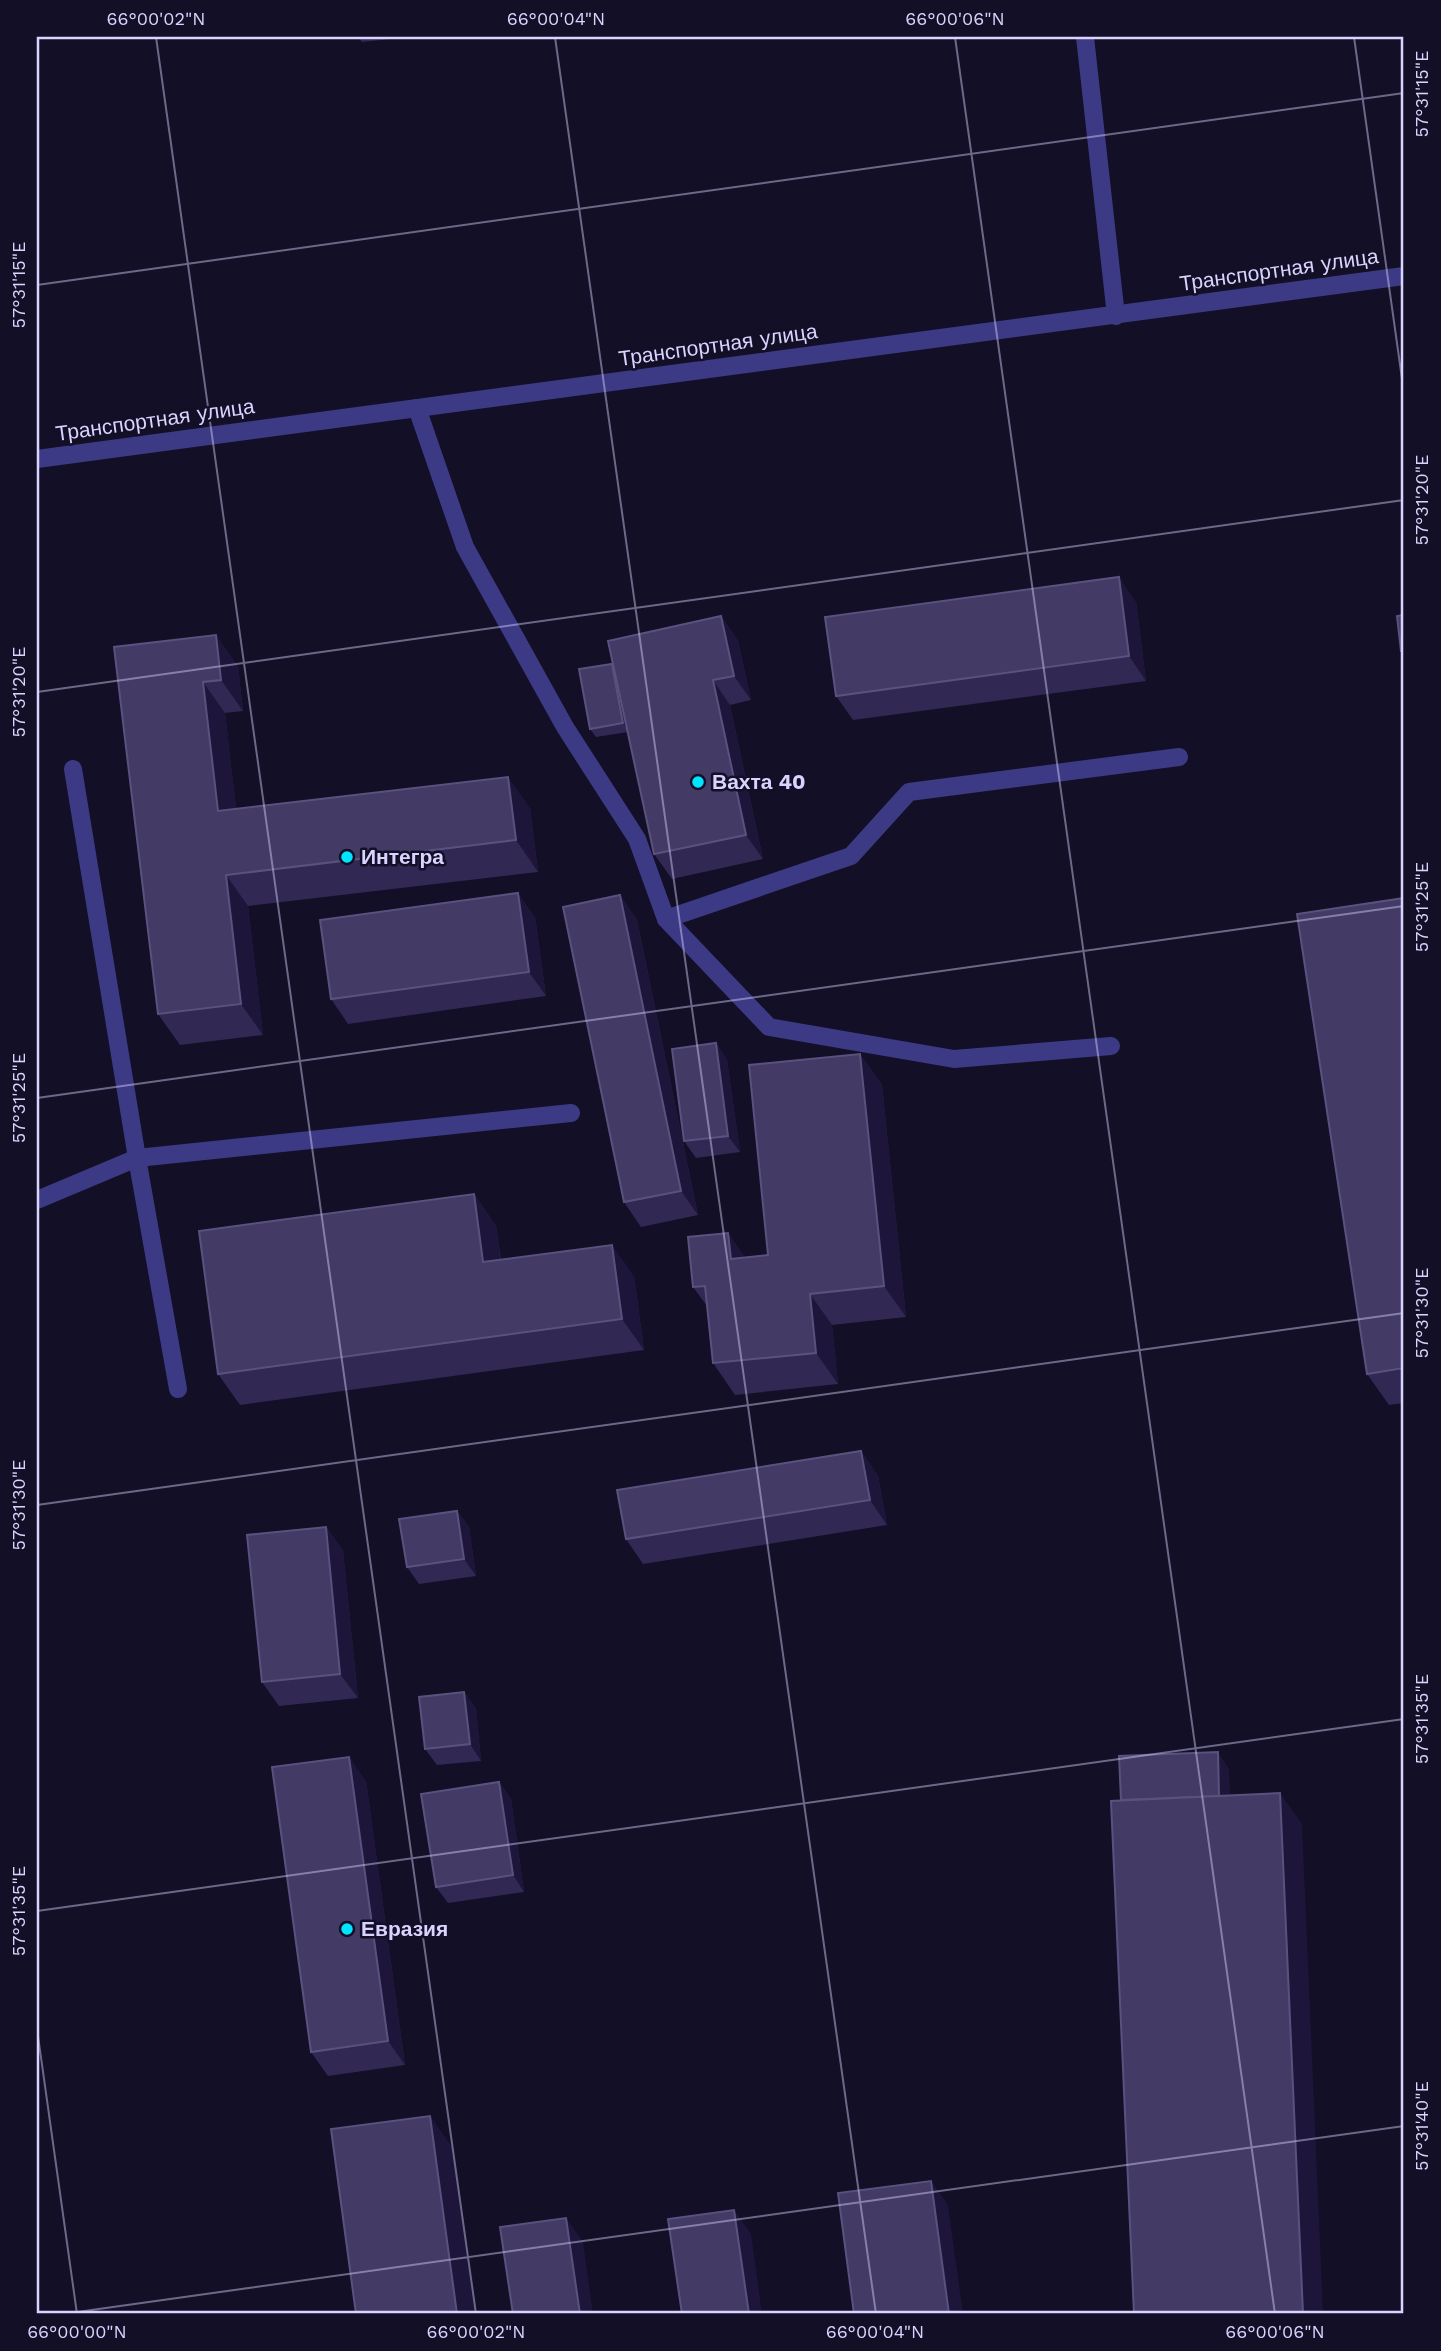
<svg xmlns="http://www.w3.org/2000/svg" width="1441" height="2351" viewBox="0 0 1441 2351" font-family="'Work Sans',sans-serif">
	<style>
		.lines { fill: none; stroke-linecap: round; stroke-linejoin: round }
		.service { stroke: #3d3a85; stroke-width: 18 }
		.tertiary { stroke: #3d3a85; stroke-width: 18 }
		.wall { fill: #312854 }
		.shaded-wall { fill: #1d163a }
		.building { fill: #433a66; stroke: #5a527e; stroke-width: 2 }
		.ticks { fill: none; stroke: #d9d4ff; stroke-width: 2; stroke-opacity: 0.45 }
		.poi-dot { fill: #00e5ff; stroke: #130f26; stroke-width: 2.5 }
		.labels { text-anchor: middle; stroke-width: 5; stroke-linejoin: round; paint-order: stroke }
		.street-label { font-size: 21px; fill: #d9d4ff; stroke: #130f26 }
		.poi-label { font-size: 21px; font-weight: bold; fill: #d9d4ff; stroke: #130f26; text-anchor: start }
		.neatline { fill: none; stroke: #d9d4ff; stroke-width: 2.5 }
		.ticks-label { font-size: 18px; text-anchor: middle; fill: #d9d4ff }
	</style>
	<rect width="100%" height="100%" fill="#130f26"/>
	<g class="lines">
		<!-- service -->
		<g class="service">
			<polyline points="1085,37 1116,316"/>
			<polyline points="417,408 465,547 565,727 637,839 666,919 769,1027 954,1059 1111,1046"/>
			<polyline points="73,769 137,1158 178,1389"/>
			<polyline points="666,919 851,856 909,792 1179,757"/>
			<polyline points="37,1200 137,1158 571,1113"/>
		</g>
		<!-- tertiary -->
		<polyline class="tertiary" points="37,459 1404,276"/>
	</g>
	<!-- wall -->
	<g class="wall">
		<polygon points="358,37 401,37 401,38 362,42"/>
		<polygon points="1136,602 1146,681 853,720 836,696"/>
		<polygon points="721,616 738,641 751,700 730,705 763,859 672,879 654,854 628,732 596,737 590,729 612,664"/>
		<polygon points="114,647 238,666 243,711 225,713 236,809 530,808 538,872 248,906 263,1035 180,1045 158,1014"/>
		<polygon points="620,895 637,920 698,1215 641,1227 624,1202"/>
		<polygon points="1404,898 1404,1403 1389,1405 1367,1374"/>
		<polygon points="535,917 546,996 348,1024 331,999"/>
		<polygon points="716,1043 727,1060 740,1152 696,1158 684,1141"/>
		<polygon points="860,1054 882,1085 906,1317 832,1325 838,1384 735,1395 713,1363 707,1306 693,1287 728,1233 745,1258 768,1255"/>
		<polygon points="474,1194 496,1226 501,1260 634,1276 644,1350 240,1405 218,1374"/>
		<polygon points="861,1451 878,1476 887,1525 643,1564 626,1539"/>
		<polygon points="457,1511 469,1527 476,1576 419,1584 407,1567"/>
		<polygon points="326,1527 343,1551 358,1698 279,1706 262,1682"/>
		<polygon points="464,1692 476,1709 481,1761 437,1765 425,1749"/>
		<polygon points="366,1781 405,2065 328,2076 311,2052"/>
		<polygon points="499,1782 511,1799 524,1892 448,1903 436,1887"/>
	</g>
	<!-- shaded-wall -->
	<g class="shaded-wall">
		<polygon points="1119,577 1136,602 1146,681 1129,656"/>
		<polygon points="721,616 738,641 751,700 734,676"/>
		<polygon points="216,635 238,666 243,711 221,680"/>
		<polygon points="612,664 618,673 629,731 623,723"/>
		<polygon points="713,680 730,705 763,859 746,835"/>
		<polygon points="203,682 225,713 240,843 218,811"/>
		<polygon points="508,777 530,808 538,872 516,840"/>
		<polygon points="226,875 248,906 263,1035 241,1004"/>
		<polygon points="518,893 535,917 546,996 529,972"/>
		<polygon points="620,895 637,920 698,1215 681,1191"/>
		<polygon points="716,1043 727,1060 740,1152 728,1136"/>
		<polygon points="860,1054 882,1085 906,1317 884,1286"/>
		<polygon points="474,1194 496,1226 505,1294 483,1262"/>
		<polygon points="728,1233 750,1265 731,1259"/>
		<polygon points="612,1245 634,1276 644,1350 622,1319"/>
		<polygon points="810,1294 832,1325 838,1384 816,1353"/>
		<polygon points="861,1451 878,1476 887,1525 870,1500"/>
		<polygon points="457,1511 469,1527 476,1576 464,1559"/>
		<polygon points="326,1527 343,1551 358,1698 340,1674"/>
		<polygon points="464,1692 476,1709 481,1761 470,1744"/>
		<polygon points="1218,1752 1229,1769 1232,1828 1220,1811"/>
		<polygon points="349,1757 366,1781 405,2065 388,2041"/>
		<polygon points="499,1782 511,1799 524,1892 513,1875"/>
		<polygon points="1280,1793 1302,1824 1323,2314 1303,2314"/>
		<polygon points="430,2116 452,2147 475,2314 457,2314"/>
		<polygon points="931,2181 948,2205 963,2314 949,2314"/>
		<polygon points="734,2210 751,2234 762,2314 749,2314"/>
		<polygon points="566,2218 583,2242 593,2314 580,2314"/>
	</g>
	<!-- building -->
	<g class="building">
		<polygon points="1119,577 1129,656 836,696 825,617"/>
		<polygon points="1404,615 1404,651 1401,651 1397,616"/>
		<polygon points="721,616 734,676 713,680 746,835 654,854 608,641"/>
		<polygon points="216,635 221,680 203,682 218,811 508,777 516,840 226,875 241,1004 158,1014 114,647"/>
		<polygon points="612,664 623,723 590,729 579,669"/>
		<polygon points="518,893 529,972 331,999 320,920"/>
		<polygon points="620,895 681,1191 624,1202 563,907"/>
		<polygon points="1404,898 1404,1368 1367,1374 1297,914"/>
		<polygon points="716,1043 728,1136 684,1141 672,1049"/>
		<polygon points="860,1054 884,1286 810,1294 816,1353 713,1363 705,1286 693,1287 688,1237 728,1233 731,1259 768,1255 749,1065"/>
		<polygon points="474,1194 483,1262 612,1245 622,1319 218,1374 199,1231"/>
		<polygon points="861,1451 870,1500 626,1539 617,1490"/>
		<polygon points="457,1511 464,1559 407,1567 399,1519"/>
		<polygon points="326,1527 340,1674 262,1682 247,1535"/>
		<polygon points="464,1692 470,1744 425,1749 419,1697"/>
		<polygon points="1218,1752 1219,1796 1121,1800 1119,1756"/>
		<polygon points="349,1757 388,2041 311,2052 272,1767"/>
		<polygon points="499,1782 513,1875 436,1887 421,1794"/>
		<polygon points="1280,1793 1303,2314 1134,2314 1111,1801"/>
		<polygon points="430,2116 457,2314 356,2314 331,2129"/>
		<polygon points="931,2181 949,2314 854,2314 838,2193"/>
		<polygon points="734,2210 749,2314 682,2314 668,2219"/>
		<polygon points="566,2218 580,2314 513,2314 500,2227"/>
	</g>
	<!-- ticks -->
	<path class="ticks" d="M156,37L476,2314M555,37L876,2314M955,37L1275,2314M1354,37L1404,393M37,285L1404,93M37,692L1404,500M37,1098L1404,906M37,1505L1404,1313M37,1911L1404,1719M37,2029L77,2314M63,2314L1404,2126"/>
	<!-- markers -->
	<g class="poi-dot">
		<circle cx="698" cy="782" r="7"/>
		<circle cx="347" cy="857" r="7"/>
		<circle cx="347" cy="1929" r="7"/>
	</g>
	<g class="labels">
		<!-- street labels -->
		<g class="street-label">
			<text transform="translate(1279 270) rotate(-8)" y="7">Транспортная улица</text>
			<text transform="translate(718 345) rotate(-8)" y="7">Транспортная улица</text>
			<text transform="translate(155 420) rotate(-8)" y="7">Транспортная улица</text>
		</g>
		<!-- poi labels -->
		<g class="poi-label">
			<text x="712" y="789">Вахта 40</text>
			<text x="361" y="864">Интегра</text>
			<text x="361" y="1936">Евразия</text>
		</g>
	</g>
	<!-- border -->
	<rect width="1441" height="2351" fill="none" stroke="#130f26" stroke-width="77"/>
	<rect x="38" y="38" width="1364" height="2274" class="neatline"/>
	<g class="ticks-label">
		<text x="156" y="25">66°00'02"N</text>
		<text x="556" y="25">66°00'04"N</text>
		<text x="955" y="25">66°00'06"N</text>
		<text transform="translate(1422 94) rotate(-90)" y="6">57°31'15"E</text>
		<text transform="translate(19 285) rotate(-90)" y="6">57°31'15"E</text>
		<text transform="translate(1422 500) rotate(-90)" y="6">57°31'20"E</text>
		<text transform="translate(19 692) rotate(-90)" y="6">57°31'20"E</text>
		<text transform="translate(1422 907) rotate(-90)" y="6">57°31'25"E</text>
		<text transform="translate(19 1098) rotate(-90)" y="6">57°31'25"E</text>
		<text transform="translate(1422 1313) rotate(-90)" y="6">57°31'30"E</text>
		<text transform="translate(19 1505) rotate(-90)" y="6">57°31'30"E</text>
		<text transform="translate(1422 1719) rotate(-90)" y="6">57°31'35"E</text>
		<text transform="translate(19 1911) rotate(-90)" y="6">57°31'35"E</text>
		<text transform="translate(1422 2126) rotate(-90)" y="6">57°31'40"E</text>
		<text x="77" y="2338">66°00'00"N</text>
		<text x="476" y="2338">66°00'02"N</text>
		<text x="875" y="2338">66°00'04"N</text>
		<text x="1275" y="2338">66°00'06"N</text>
	</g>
</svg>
